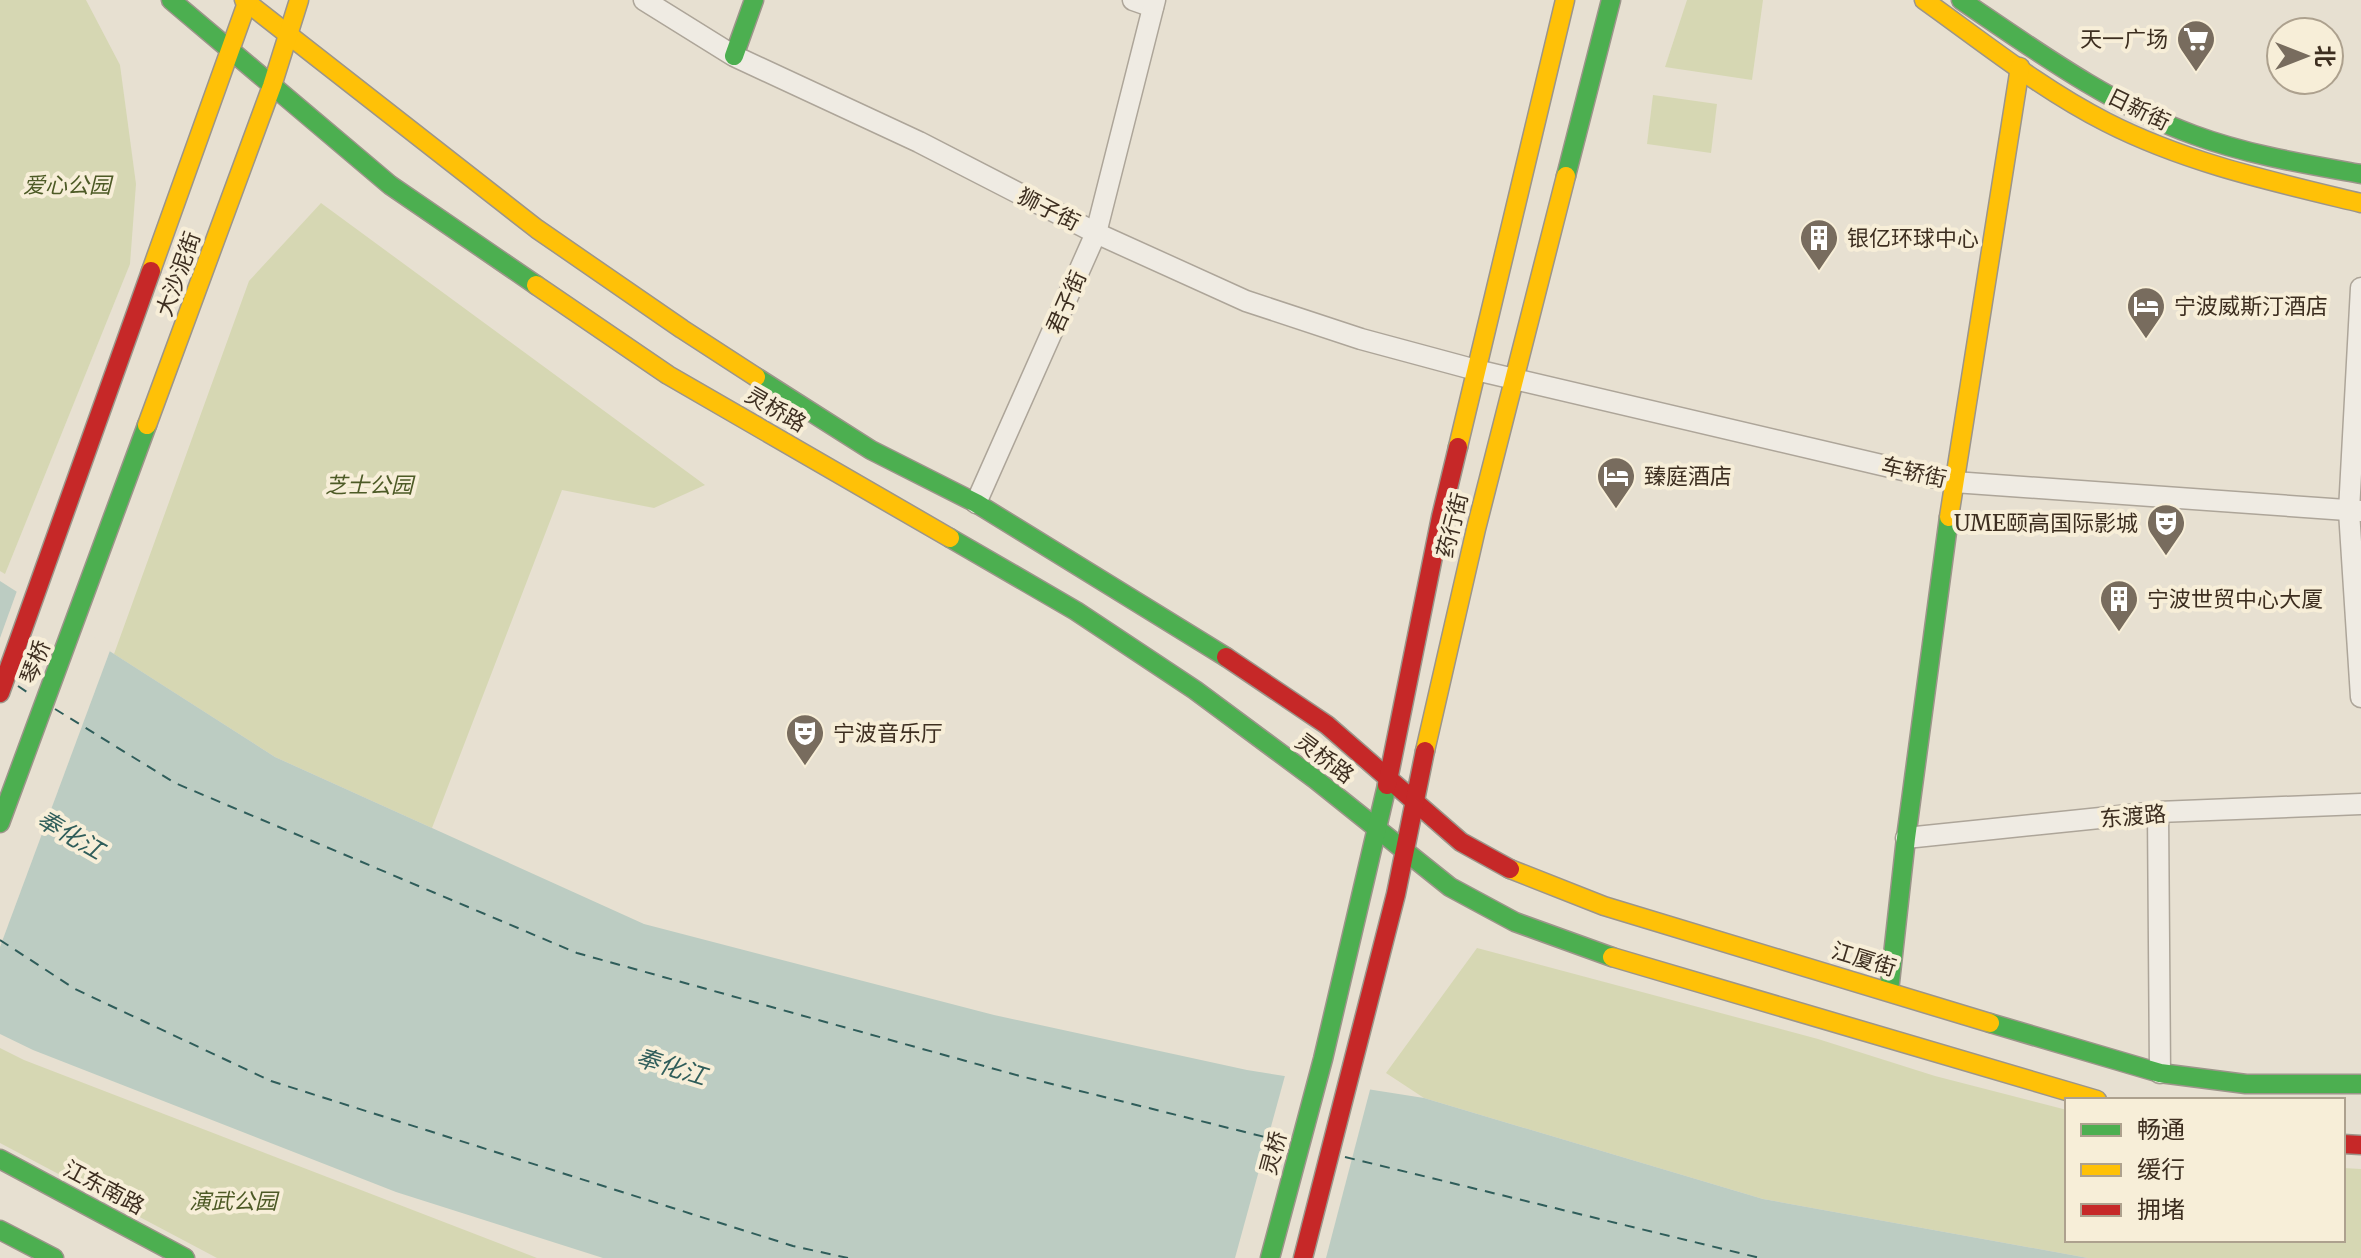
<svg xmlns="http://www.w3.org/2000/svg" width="2361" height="1258" viewBox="0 0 2361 1258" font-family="Merriweather,'Noto Sans SC',serif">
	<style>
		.green { fill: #d6d7b3 }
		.water { fill: #bcccc2 }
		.pier { fill: #e7e0d1 }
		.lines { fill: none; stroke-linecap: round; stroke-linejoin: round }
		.ferry { stroke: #2f5d5a; stroke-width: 2; stroke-dasharray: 10 8; stroke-linecap: butt }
		.street-casing { stroke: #ada599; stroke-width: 23 }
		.fast-casing { stroke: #9c958a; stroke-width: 21 }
		.slow-casing { stroke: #9c958a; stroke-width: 21 }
		.jam-casing { stroke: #9c958a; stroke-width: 21 }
		.street { stroke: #efebe3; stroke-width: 20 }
		.fast { stroke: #4caf50; stroke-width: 18 }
		.slow { stroke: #ffc107; stroke-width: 18 }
		.jam { stroke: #c62828; stroke-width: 18 }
		.labels { text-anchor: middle; stroke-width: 8; stroke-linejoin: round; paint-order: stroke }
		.poi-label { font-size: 22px; fill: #3d2e20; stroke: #f7eed8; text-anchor: start }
		.street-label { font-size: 22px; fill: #3d2e20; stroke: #f7eed8 }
		.park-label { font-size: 22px; font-style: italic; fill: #4d5a26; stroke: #f7eed8 }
		.water-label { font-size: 24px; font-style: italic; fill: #2f5d5a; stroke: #f7eed8 }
	</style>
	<rect width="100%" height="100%" fill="#e7e0d1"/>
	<!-- green -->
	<g class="green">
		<polygon points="0,0 86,0 120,65 136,184 130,264 5,574 0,571"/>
		<polygon points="1687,0 1763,0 1752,80 1665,67"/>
		<polygon points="1653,95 1717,104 1711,153 1647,144"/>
		<polygon points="321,203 705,485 654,508 562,490 432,828 275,757 114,654 249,281"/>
		<polygon points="1477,948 1818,1039 1935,1076 2067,1110 2067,1240 2343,1240 2343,1168 2361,1169 2361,1258 2088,1258 1763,1199 1424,1098 1386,1073"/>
		<polygon points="0,1048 24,1060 537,1258 217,1258 0,1143"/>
	</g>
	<!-- water -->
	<polygon class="water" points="0,581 275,757 644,924 994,1015 1247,1070 1424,1098 1763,1199 2088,1258 603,1258 396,1192 33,1050 0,1034"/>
	<!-- pier -->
	<g class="pier">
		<polygon points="18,588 111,648 0,947 0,638"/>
		<polygon points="1286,1072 1371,1086 1326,1258 1235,1258"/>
	</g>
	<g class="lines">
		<!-- ferry -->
		<g class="ferry">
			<polyline points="18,686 33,696"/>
			<polyline points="55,709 175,783 577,953 1020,1076 1285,1142"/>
			<polyline points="0,940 75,989 271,1081 793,1246 848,1258"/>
			<polyline points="1345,1157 1760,1258"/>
		</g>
		<!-- street casing -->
		<g class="street-casing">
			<g id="street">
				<polyline points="644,0 734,56 919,142 1096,233 1246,301 1361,339 1476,370 1954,482 2361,511"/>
				<polyline points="1133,0 1153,7"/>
				<polyline points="2361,288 2349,511 2361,697"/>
				<polyline points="976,503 1096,233 1155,0"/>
				<polyline points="2158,812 2160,1073"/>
				<polyline points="1906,838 2158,812 2361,804"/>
			</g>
		</g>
		<!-- fast casing -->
		<g class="fast-casing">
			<g id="fast">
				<polyline points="171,0 390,185 536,285"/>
				<path d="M1961,0C2035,50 2109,104 2194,135C2248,155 2305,164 2361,174"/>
				<polyline points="734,56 754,0"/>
				<polyline points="1566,176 1611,0"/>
				<polyline points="756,377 871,450 976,503 1226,657"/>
				<polyline points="950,538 1076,611 1195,690 1315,779 1450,887 1515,922 1612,957"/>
				<polyline points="0,823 147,425"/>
				<polyline points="1889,991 1906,838 1949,517"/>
				<polyline points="1990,1023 2160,1073 2246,1084 2361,1084"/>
				<polyline points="0,1159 185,1258"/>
				<polyline points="0,1230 54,1258"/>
				<polyline points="1270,1258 1323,1059 1387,785"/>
			</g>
		</g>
		<!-- slow casing -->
		<g class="slow-casing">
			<g id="slow">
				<polyline points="244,0 537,229 682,329 756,377"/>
				<path d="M1924,0C1983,42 2041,89 2106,122C2186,163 2274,182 2361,203"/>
				<polyline points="151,271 248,0"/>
				<polyline points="536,285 668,375 950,538"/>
				<polyline points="147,425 272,86 299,0"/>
				<polyline points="1458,447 1565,0"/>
				<polyline points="1949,517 2020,67"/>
				<polyline points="1425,751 1476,529 1566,176"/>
				<polyline points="1510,869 1604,906 1990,1023"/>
				<polyline points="1612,957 2097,1100"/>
			</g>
		</g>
		<!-- jam casing -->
		<g class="jam-casing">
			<g id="jam">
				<polyline points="1226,657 1327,725 1461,842 1510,869"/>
				<polyline points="0,693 151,271"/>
				<polyline points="1387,785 1441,517 1458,447"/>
				<polyline points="2343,1144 2361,1145"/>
				<polyline points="1303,1258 1396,894 1425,751"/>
			</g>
		</g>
		<!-- street -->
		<use href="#street" class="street"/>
		<!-- fast -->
		<use href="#fast" class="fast"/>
		<!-- slow -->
		<use href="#slow" class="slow"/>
		<!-- jam -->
		<use href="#jam" class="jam"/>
	</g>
	<!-- icons -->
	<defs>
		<g id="supermarket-pin" transform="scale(2)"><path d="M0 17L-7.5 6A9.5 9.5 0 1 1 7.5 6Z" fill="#786c5e" stroke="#f7eed8"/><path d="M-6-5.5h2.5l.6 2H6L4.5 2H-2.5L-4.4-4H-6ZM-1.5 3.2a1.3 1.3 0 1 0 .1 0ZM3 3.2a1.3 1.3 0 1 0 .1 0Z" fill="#fff"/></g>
		<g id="building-pin" transform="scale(2)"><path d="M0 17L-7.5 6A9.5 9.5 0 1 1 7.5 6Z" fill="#786c5e" stroke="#f7eed8"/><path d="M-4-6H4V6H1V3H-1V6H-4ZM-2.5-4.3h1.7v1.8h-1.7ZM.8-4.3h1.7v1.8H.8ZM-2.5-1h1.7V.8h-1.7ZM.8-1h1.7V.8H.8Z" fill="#fff"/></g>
		<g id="hotel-pin" transform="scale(2)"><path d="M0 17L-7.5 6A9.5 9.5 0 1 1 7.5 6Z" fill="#786c5e" stroke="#f7eed8"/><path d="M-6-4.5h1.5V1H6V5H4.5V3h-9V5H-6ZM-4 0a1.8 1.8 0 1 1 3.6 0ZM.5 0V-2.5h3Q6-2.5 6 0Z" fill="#fff"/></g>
		<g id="theatre-pin" transform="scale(2)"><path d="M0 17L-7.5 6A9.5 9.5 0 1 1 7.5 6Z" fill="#786c5e" stroke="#f7eed8"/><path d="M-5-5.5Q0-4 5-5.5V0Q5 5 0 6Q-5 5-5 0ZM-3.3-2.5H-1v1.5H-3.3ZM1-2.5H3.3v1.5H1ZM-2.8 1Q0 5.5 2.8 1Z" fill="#fff"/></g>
	</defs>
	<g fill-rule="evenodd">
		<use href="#supermarket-pin" x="2196" y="39"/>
		<use href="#building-pin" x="1819" y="238"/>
		<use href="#hotel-pin" x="2146" y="306"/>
		<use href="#hotel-pin" x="1616" y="476"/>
		<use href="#theatre-pin" x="2166" y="523"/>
		<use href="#building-pin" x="2119" y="599"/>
		<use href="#theatre-pin" x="805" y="733"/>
	</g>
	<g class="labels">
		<!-- poi labels -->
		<g class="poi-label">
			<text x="2168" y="47" text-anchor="end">天一广场</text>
			<text x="1847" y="246">银亿环球中心</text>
			<text x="2174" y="314">宁波威斯汀酒店</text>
			<text x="1644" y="484">臻庭酒店</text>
			<text x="2138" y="531" text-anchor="end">UME颐高国际影城</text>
			<text x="2147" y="607">宁波世贸中心大厦</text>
			<text x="833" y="741">宁波音乐厅</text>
		</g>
		<!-- street labels -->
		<g class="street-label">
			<text transform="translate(2139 109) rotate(26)" y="8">日新街</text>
			<text transform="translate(1049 209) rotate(27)" y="8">狮子街</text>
			<text transform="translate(178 274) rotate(-70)" y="8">大沙泥街</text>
			<text transform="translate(1066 302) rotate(-66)" y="8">君子街</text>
			<text transform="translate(776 409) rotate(30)" y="8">灵桥路</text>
			<text transform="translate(1914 472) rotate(13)" y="8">车轿街</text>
			<text transform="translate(1452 525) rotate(-76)" y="8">药行街</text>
			<text transform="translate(35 662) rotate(-69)" y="8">琴桥</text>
			<text transform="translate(1325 758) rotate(37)" y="8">灵桥路</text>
			<text transform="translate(2133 816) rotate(-5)" y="8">东渡路</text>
			<text transform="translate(1864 959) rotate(17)" y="8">江厦街</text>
			<text transform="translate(1273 1153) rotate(-75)" y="8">灵桥</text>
			<text transform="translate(104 1187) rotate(28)" y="8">江东南路</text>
		</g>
		<!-- park labels -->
		<g class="park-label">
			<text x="67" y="193">爱心公园</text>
			<text x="369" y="493">芝士公园</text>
			<text x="233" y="1209">演武公园</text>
		</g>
		<!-- water labels -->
		<g class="water-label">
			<text transform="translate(70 835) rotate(30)" y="8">奉化江</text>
			<text transform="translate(671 1067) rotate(17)" y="8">奉化江</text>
		</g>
	</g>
	<!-- legend -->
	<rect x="2065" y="1098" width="280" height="144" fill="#f7eed8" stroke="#ada18e" stroke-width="2"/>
	<rect x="2081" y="1124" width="40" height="12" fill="#4caf50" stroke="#ada18e" stroke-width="2"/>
	<text x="2137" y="1138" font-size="24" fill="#3d2e20">畅通</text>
	<rect x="2081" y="1164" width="40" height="12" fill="#ffc107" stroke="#ada18e" stroke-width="2"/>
	<text x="2137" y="1178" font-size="24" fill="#3d2e20">缓行</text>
	<rect x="2081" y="1204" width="40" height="12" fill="#c62828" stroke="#ada18e" stroke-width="2"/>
	<text x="2137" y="1218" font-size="24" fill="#3d2e20">拥堵</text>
	<!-- north arrow -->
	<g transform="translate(2305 56) rotate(90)"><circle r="38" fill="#f7eed8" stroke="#ada18e" stroke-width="2"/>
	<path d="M0-6L14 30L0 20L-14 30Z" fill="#786c5e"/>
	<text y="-12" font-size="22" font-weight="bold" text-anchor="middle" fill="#3d2e20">北</text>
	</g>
</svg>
